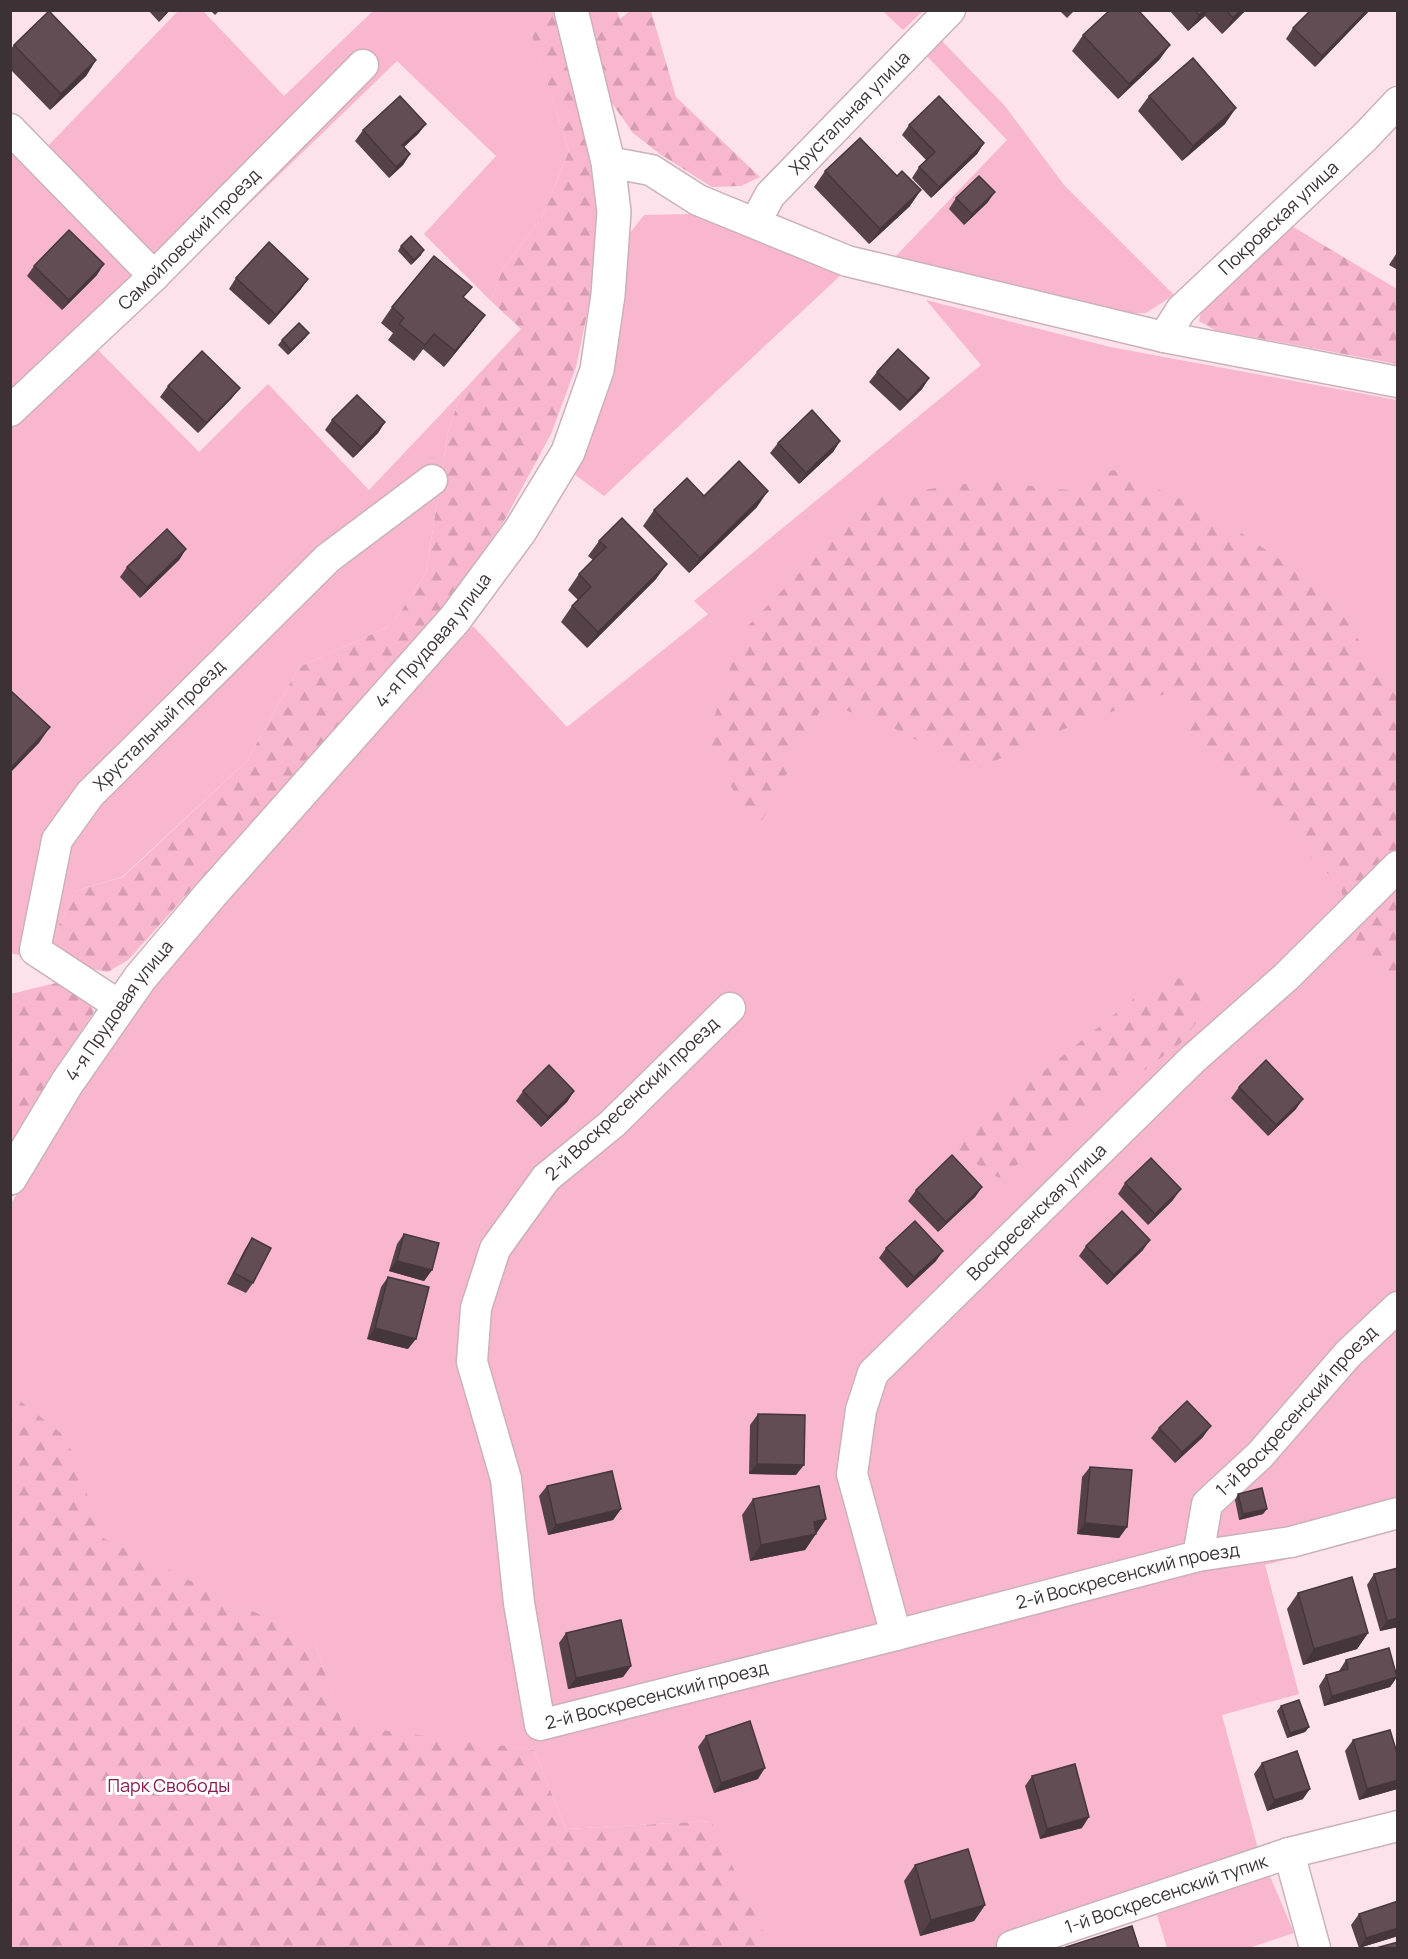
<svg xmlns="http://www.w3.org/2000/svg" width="1408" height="1959" viewBox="0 0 1408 1959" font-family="Manrope,sans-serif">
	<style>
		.green { fill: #f9b6cf; fill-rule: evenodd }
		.forest { fill: url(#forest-firs) }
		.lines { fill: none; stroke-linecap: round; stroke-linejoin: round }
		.minor-casing { stroke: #cbb1ba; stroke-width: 33 }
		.secondary-casing { stroke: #cbb1ba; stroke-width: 36 }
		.minor { stroke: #fff; stroke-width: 30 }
		.secondary { stroke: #fff; stroke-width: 33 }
		.wall { fill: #554249 }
		.shaded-wall { fill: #45363c }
		.building { fill: #634d55; stroke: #45363c; stroke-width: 1.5 }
		.labels { text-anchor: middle; stroke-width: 6; stroke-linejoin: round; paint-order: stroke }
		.street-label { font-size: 18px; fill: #3c3135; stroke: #fff }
		.park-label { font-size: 18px; fill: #871951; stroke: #fff }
	</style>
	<defs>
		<pattern id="forest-firs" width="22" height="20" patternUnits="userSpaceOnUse" patternTransform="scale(1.5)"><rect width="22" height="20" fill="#f9b6cf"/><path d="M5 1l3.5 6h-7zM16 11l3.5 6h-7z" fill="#d69db2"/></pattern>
	</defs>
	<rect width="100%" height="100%" fill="#fde2eb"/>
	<!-- green -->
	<g class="green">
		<polygon points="524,10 569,151 542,217 502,270 491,301 424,234 496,156 397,61 98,350 199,452 268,384 369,490 461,393 448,432 426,573 392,625 299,667 247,761 122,877 75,891 49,947 33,958 10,953 10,144 46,148 178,11 203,11 284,96 373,11"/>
		<polygon points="883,11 923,11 903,30"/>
		<polygon points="939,38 1005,106 1064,185 1174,295 1146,313 1117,314 892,260 1007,140 925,54"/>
		<polygon points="690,214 842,274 604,496 574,474 626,238 644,215"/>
		<path d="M926,300L1110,347L1397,400V1529L1265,1565L1299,1694L1222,1715L1257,1845L1294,1933L1249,1948H1167L1157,1915L1042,1948H11V1204L79,1087L134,1006L344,768L473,626L567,727L708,614L694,601L981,365ZM314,1641L343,1726L534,1750L566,1829L711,1821L369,1916Z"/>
	</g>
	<!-- forest -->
	<g class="forest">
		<polygon points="524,11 555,11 585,122 598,212 592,290 576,367 551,434 503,523 445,607 128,960 108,972 92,969 49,947 75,891 123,877 247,761 299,667 392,625 426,573 448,432 461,393 521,329 491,301 502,270 542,217 569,151"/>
		<polygon points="584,11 617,11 620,19 630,11 651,11 676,97 760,177 741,186 712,187 660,154 633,133 607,96"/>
		<polygon points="1288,224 1397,289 1397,364 1215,330 1199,321 1203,304"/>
		<polygon points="1113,470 1211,512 1328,593 1397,698 1397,985 1355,948 1340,885 1187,738 1183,688 1075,724 975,770 884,723 824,703 757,830 706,744 741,633 873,497 986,481 1069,490"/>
		<polygon points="1166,973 1190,983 1208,1006 1182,1042 999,1178 954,1150 969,1131"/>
		<polygon points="64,981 86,992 94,1012 52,1074 11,1146 11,994"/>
		<polygon points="10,1393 66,1437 103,1538 314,1641 343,1725 534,1750 566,1829 711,1821 771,1948 11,1948"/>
	</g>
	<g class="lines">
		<!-- minor casing -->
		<g class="minor-casing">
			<g id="minor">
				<polyline points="10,129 154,276"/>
				<polyline points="608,162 651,170 698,200 847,261 1164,337 1398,382"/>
				<path id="s1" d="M755,223L770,195L950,10"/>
				<path id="s2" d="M1164,337L1181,310L1365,137L1398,102"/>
				<path id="s3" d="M10,411L154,276L363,65"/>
				<path id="s4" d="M120,1006L35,950L57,840L90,794L328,558L432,480"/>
				<path id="s5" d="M730,1008L612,1124L546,1178L495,1249L476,1308L472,1362L506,1479L519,1603L540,1725L896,1635L1198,1556L1291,1542L1398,1513"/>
				<path id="s6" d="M1198,1556L1207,1504L1260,1455L1348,1354L1398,1307"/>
				<path id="s7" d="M896,1635L852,1474L861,1410L873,1373L1193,1059L1286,977L1398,866"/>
				<path id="s8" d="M1013,1948L1012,1946L1289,1853"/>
				<polyline points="1315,1948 1289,1853 1398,1826"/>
			</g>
		</g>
		<!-- secondary casing -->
		<g class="secondary-casing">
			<g id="secondary">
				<path id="s9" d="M10,1178L67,1083L140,978L211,894L455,619L520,531L568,452L597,370L608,295L614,212L608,162L571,10"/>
			</g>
		</g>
		<!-- minor -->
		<use href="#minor" class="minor"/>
		<!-- secondary -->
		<use href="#secondary" class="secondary"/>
	</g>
	<!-- wall -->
	<g class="wall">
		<polygon points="148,10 170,10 159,22"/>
		<polygon points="210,10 220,10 215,15"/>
		<polygon points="1059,10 1075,10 1067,18"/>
		<polygon points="1169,10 1246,10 1222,34 1205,16 1188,31"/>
		<polygon points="1311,10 1370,10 1315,67 1286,39 1293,28"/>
		<polygon points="1083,35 1170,45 1159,60 1118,99 1072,51"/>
		<polygon points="14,45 96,60 86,76 50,110 10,69 10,50"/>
		<polygon points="1149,96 1225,124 1182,161 1138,111"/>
		<polygon points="426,124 418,134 404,147 410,154 403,165 389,178 355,141 363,130"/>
		<polygon points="909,125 984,143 977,154 931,198 912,178 919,167 926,160 902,135"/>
		<polygon points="825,171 897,176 910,206 869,244 814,187"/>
		<polygon points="956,198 988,202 964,225 949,209"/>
		<polygon points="401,246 421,255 411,265 398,251"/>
		<polygon points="1398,251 1398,270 1389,265"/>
		<polygon points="34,266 97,275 62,310 27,276"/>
		<polygon points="236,278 301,289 269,325 229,289"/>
		<polygon points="464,298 474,330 444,367 423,349 414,361 388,340 393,333 381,323 392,307"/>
		<polygon points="309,333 305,338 288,355 278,345 282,340"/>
		<polygon points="877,372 929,378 922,389 900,411 869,382"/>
		<polygon points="168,386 232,398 198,433 160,397"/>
		<polygon points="332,420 385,422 378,433 353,458 325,430"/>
		<polygon points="840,441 833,452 799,484 770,453 778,443"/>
		<polygon points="704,496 757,507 689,573 643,526 654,510"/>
		<polygon points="599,541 656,579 587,648 561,622 572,606 578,600 568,590 579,574 593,560 588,556"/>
		<polygon points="186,549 179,560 140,598 120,577 127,567"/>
		<polygon points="1239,1087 1296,1109 1268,1136 1231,1098"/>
		<polygon points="523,1091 574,1091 567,1102 541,1127 516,1101"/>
		<polygon points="1125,1183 1173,1200 1148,1225 1118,1194"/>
		<polygon points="982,1187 975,1197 938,1232 908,1201 916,1190"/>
		<polygon points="404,1234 432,1270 424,1281 389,1271 397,1244"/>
		<polygon points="252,1238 253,1283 246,1293 227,1284 245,1249"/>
		<polygon points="1086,1246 1143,1250 1107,1285 1079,1256"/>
		<polygon points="886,1248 936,1261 907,1288 879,1258"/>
		<polygon points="388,1277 408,1349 367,1339 381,1287"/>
		<polygon points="758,1414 796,1475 749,1474 750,1425"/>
		<polygon points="1159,1428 1203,1437 1175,1463 1151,1438"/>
		<polygon points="1090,1467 1127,1527 1119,1538 1077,1534 1082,1477"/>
		<polygon points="547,1486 621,1509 613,1520 548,1535 539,1496"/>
		<polygon points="1238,1494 1263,1514 1239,1520 1235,1500"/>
		<polygon points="753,1499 826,1519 805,1550 750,1561 742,1515"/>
		<polygon points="1398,1568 1398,1627 1380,1631 1367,1585 1374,1574"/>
		<polygon points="1298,1593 1368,1633 1357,1649 1303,1665 1287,1609"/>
		<polygon points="566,1633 631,1666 623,1677 568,1689 559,1643"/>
		<polygon points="1346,1660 1397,1677 1390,1687 1324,1706 1319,1686 1326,1675 1339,1671"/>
		<polygon points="1281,1706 1309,1727 1305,1732 1287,1738 1277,1711"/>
		<polygon points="706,1736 758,1779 714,1793 698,1747"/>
		<polygon points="1353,1740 1398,1756 1398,1788 1397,1789 1359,1800 1345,1751"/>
		<polygon points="1262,1763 1303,1799 1267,1811 1254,1774"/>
		<polygon points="1032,1776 1082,1828 1040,1839 1025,1786"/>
		<polygon points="915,1865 985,1905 974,1921 920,1936 904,1881"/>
		<polygon points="1398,1901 1398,1936 1359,1948 1351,1925 1359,1914"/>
	</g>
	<!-- shaded-wall -->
	<g class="shaded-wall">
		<polygon points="167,10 170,10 159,22"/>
		<polygon points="1205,10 1208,10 1205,16 1188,31 1199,15"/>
		<polygon points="1241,10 1246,10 1222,34 1233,18"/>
		<polygon points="1367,10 1370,10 1315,67 1322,56"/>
		<polygon points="1170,45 1159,60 1118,99 1129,84"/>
		<polygon points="96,60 86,76 50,110 61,94"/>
		<polygon points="1236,108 1225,124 1182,161 1193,146"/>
		<polygon points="426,124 418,134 394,156 402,145"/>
		<polygon points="984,143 977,154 931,198 939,187"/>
		<polygon points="410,154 403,165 389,178 396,167"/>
		<polygon points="921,190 910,206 869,244 880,229"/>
		<polygon points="995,192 988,202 964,225 972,214"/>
		<polygon points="424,250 421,255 411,265 414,260"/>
		<polygon points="104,264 97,275 62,310 69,300"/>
		<polygon points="308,279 301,289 269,325 276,315"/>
		<polygon points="485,315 474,330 444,367 455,351"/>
		<polygon points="309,333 305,338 288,355 291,350"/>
		<polygon points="434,334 423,349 414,361 425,345"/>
		<polygon points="929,378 922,389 900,411 908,401"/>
		<polygon points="240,388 232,398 198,433 206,423"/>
		<polygon points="385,422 378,433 353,458 361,447"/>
		<polygon points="840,441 833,452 799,484 806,473"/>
		<polygon points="768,491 757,507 689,573 700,558"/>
		<polygon points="186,549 179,560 140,598 147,587"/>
		<polygon points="667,564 656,579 587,648 598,632"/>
		<polygon points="50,727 39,743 10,773 10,769"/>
		<polygon points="574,1091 567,1102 541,1127 548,1117"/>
		<polygon points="1303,1099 1296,1109 1268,1136 1276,1125"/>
		<polygon points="982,1187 975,1197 938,1232 946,1222"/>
		<polygon points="1181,1189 1173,1200 1148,1225 1155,1214"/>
		<polygon points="1150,1240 1143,1250 1107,1285 1114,1275"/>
		<polygon points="943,1251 936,1261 907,1288 914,1277"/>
		<polygon points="397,1261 432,1270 424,1281 389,1271"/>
		<polygon points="375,1328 416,1339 408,1349 367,1339"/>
		<polygon points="1211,1426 1203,1437 1175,1463 1182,1452"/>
		<polygon points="757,1464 804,1465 796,1475 749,1474"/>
		<polygon points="621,1509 613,1520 548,1535 556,1525"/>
		<polygon points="1267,1509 1263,1514 1239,1520 1243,1514"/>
		<polygon points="826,1519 805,1550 750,1561 761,1545 814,1522"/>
		<polygon points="1085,1523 1127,1527 1119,1538 1077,1534"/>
		<polygon points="1398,1618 1398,1627 1380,1631 1387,1621"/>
		<polygon points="1368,1633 1357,1649 1303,1665 1314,1649"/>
		<polygon points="631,1666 623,1677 568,1689 576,1678"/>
		<polygon points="1397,1677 1390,1687 1324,1706 1332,1696"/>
		<polygon points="1309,1727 1305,1732 1287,1738 1290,1733"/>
		<polygon points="765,1768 758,1779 714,1793 721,1783"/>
		<polygon points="1398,1780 1398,1788 1397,1789 1359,1800 1367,1789"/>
		<polygon points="1310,1789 1303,1799 1267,1811 1274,1800"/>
		<polygon points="1089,1817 1082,1828 1040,1839 1047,1829"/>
		<polygon points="985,1905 974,1921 920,1936 931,1920"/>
		<polygon points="1398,1928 1398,1936 1359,1948 1366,1938"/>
	</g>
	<!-- building -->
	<g class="building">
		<polygon points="1110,10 1138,10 1170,45 1129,84 1083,35"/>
		<polygon points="1194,10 1205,10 1199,15"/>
		<polygon points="1226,10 1241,10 1233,18"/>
		<polygon points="1311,10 1367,10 1322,56 1293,28"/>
		<polygon points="49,11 96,60 61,94 14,45"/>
		<polygon points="1193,58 1236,108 1193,146 1149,96"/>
		<polygon points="400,96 426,124 402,145 410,154 396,167 363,130"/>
		<polygon points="939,96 984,143 939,187 919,167 935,152 909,125"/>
		<polygon points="860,138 897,176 902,171 921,190 880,229 825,171"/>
		<polygon points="979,176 995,192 972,214 956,198"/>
		<polygon points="69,230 104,264 69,300 34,266"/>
		<polygon points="411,236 424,250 414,260 401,246"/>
		<polygon points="269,242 308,279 276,315 236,278"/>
		<polygon points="434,256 472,287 463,297 485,315 455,351 434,334 425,345 399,324 404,318 392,307"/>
		<polygon points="299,323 309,333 291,350 282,340"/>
		<polygon points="898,349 929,378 908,401 877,372"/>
		<polygon points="202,351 240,388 206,423 168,386"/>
		<polygon points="357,395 385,422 361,447 332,420"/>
		<polygon points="812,410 840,441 806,473 778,443"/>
		<polygon points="739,461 768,491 700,558 654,510 687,478 704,496"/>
		<polygon points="622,518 667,564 598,632 572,606 591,587 579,574 606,547 599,541"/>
		<polygon points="167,529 186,549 147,587 127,567"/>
		<polygon points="10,690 50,727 10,769"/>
		<polygon points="1266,1060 1303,1099 1276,1125 1239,1087"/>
		<polygon points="549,1065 574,1091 548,1117 523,1091"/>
		<polygon points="952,1155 982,1187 946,1222 916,1190"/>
		<polygon points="1151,1158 1181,1189 1155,1214 1125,1183"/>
		<polygon points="1122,1211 1150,1240 1114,1275 1086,1246"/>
		<polygon points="915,1221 943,1251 914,1277 886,1248"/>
		<polygon points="404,1234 439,1243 432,1270 397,1261"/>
		<polygon points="252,1238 271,1248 253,1283 234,1273"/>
		<polygon points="388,1277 429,1287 416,1339 375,1328"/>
		<polygon points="1187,1401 1211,1426 1182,1452 1159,1428"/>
		<polygon points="758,1414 805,1415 804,1465 757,1464"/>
		<polygon points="1090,1467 1132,1470 1127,1527 1085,1523"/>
		<polygon points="612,1471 621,1509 556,1525 547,1486"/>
		<polygon points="819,1486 826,1519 814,1522 816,1534 761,1545 753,1499"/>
		<polygon points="1262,1488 1267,1509 1243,1514 1238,1494"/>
		<polygon points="1398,1568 1398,1618 1387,1621 1374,1574"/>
		<polygon points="1352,1577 1368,1633 1314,1649 1298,1593"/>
		<polygon points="621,1620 631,1666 576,1678 566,1633"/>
		<polygon points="1389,1648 1397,1677 1332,1696 1326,1675 1348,1669 1346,1660"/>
		<polygon points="1299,1700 1309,1727 1290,1733 1281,1706"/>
		<polygon points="750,1721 765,1768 721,1783 706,1736"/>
		<polygon points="1390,1730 1398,1756 1398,1780 1367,1789 1353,1740"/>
		<polygon points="1297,1751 1310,1789 1274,1800 1262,1763"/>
		<polygon points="1075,1764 1089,1817 1047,1829 1032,1776"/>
		<polygon points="968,1849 985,1905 931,1920 915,1865"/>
		<polygon points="1398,1901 1398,1928 1366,1938 1359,1914"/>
		<polygon points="1132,1926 1139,1948 1067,1948 1066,1947"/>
		<polygon points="1398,1942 1398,1948 1376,1948"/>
	</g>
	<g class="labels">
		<!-- street labels -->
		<g class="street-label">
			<text dy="6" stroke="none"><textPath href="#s1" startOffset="146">Хрустальная улица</textPath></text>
			<text dy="6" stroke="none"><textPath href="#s2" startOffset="166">Покровская улица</textPath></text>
			<text dy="6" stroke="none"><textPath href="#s3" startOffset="248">Самойловский проезд</textPath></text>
			<text dy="6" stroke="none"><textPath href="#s9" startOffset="686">4-я Прудовая улица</textPath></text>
			<text dy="6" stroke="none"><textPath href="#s4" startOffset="368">Хрустальный проезд</textPath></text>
			<text dy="6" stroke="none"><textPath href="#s9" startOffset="200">4-я Прудовая улица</textPath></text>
			<text transform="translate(632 1099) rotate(-43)" y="6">2-й Воскресенский проезд</text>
			<text dy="6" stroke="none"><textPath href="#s7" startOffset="500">Воскресенская улица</textPath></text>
			<text dy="6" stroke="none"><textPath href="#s6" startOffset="182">1-й Воскресенский проезд</textPath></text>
			<text dy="6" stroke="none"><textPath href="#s5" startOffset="1431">2-й Воскресенский проезд</textPath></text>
			<text dy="6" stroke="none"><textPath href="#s5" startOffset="945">2-й Воскресенский проезд</textPath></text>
			<text dy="6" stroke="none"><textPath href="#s8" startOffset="165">1-й Воскресенский тупик</textPath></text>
		</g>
		<!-- park labels -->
		<g class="park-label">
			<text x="169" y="1792">Парк Свободы</text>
		</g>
	</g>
	<!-- border -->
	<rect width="1408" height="1959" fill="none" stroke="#3c3135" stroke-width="24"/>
</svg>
